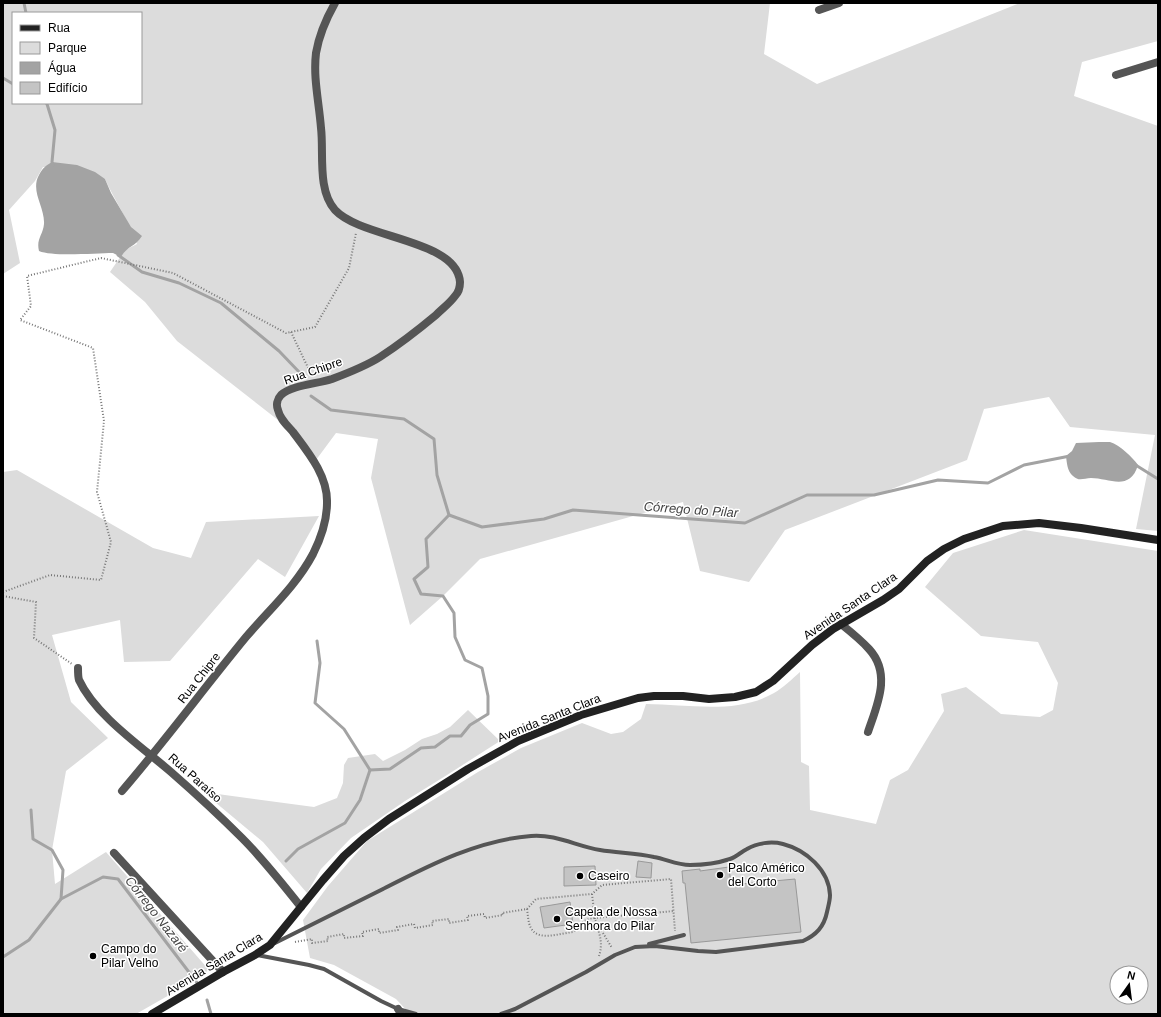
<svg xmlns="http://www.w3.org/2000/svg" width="1161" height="1017" viewBox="0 0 1161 1017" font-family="Arial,sans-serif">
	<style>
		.green { fill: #dcdcdc; fill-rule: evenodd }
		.water { fill: #a3a3a3 }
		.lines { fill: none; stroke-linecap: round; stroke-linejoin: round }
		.stream { stroke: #a3a3a3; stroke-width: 3 }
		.building { fill: #c4c4c4; stroke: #999 }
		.path { stroke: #777; stroke-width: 2; stroke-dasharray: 1 2; stroke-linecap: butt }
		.lane { stroke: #555; stroke-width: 4 }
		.street { stroke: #555; stroke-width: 8 }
		.secondary { stroke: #222; stroke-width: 8 }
		.poi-dot { fill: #000; stroke: #fff; stroke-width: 1.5 }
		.labels { text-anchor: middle; stroke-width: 3; stroke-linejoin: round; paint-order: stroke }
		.street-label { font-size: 12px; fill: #000; stroke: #fff }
		.poi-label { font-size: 12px; fill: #000; stroke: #fff; text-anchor: start }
		.water-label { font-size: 13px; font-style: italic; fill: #444; stroke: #fff }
	</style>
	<rect width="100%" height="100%" fill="#fff"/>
	<!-- green -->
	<g class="green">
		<path d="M3,3H770L764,54L817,84L1020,3H1158V41L1082,62L1074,96L1158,126V531L1136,529L1155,435L1070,427L1049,397L984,409L967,460L785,530L749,582L700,571L683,502L480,559L443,596L410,625L371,478L378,439L336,433L316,460L301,438L177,341L145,302L110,272L125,250L137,244C129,221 115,201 105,179L43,167L35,181L9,210L20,263L3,274ZM13,13H141V103H13Z"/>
		<polygon points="17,470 153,548 191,558 206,522 319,516 285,577 258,559 170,661 124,662 120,620 52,635 71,702 108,738 66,771 52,850 55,884 106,852 209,970 171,994 136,1014 3,1014 3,472"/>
		<path d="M1024,530L1158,551V1014H410L396,999L334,965L310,958L303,920L328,886L367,841L478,772L521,748L582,723L611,734L623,732L641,719L646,704C688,704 735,715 774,693C783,688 792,679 800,672L801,762L809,766L810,810L876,824L890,780L908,770L944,711L941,694L966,687L1001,714L1040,717L1053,710L1058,683L1038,642L981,636L925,587L953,553ZM1117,973H1141V997H1117Z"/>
		<polygon points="468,710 500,741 447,775 405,801 351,838 321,869 307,893 263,842 203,792 314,807 337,798 343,783 344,765 348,758 375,754 383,761 405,750 422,739 437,734 450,727"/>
	</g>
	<!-- water -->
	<g class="water">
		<path d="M52,162L77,165L95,172L105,179L111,193L131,227L142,236C135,247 127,246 121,257L113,253C96,253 53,257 39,251C36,239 43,235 44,224C45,207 30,191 39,175C43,168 45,166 52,162Z"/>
		<path d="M1099,442C1103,442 1107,442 1110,442C1120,445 1132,457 1138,465C1130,492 1109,478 1091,478C1084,478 1079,482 1073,476C1067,471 1067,463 1066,456L1072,451L1076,443Z"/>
	</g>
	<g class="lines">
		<!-- stream -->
		<g class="stream">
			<polyline points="24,3 26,13"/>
			<polyline points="3,78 13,84"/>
			<polyline points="46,103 47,104 55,130 52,162 53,165"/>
			<polyline points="118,255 142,272 179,283 221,303 279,351 301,374"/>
			<polyline points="311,396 331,410 404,419 434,439 437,475 449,515 426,539 428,567 414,579 421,594 443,596 454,613 455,637 465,660 482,668 488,696 488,714 470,725 461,736 450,736 435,747 421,748 390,769 370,770"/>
			<polyline points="1134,464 1158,479"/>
			<polyline points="449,515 482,527 544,519 573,510 745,523 807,495 874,495 938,480 988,483 1024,465 1070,456"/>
			<polyline points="31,810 33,839 52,850 63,870 61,899"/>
			<polyline points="286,861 298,849 345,823 360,800 370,770 344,729 315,703 320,663 317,641"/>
			<polyline points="3,957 29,940 61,899 103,877 118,879 198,984"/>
			<polyline points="207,1000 211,1014"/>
		</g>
	</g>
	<!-- building -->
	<g class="building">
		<polygon points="638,861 652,863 651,878 636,877"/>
		<polygon points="595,866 596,885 564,886 564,867"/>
		<polygon points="729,867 731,885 795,879 801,932 691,943 685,883 683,883 682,871 700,869 700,871"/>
		<polygon points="570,902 573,924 544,928 540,907"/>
	</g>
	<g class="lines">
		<!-- path -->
		<g class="path">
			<polyline points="291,332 311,374"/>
			<polyline points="3,592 50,575 101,580 111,542 97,492 104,421 93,348 20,320 31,306 27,276 101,258 173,273 286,333 315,327 349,268 356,233"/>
			<polyline points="3,596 36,602 34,638 72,664"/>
			<polyline points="592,894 595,919"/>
			<path d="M527,909C528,915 528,923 531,928C538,942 561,933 573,932C582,926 582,919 594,918L612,948"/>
			<polyline points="594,918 674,911"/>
			<path d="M596,923C600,935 603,944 599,956"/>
			<polyline points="295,942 312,939 312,943 328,941 327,937 344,934 344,938 363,936 362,932 379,929 379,933 398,930 397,927 414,924 415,928 433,925 432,921 449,919 449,923 468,920 467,916 484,914 485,918 503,915 502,913 527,909 536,899 592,894 602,885 671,879 675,931"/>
		</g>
		<!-- lane -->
		<g class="lane">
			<path d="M275,943C311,925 347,907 383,889C430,865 478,840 531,836C556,834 576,846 600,850C618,853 636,853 654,857C666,859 677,865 690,865C702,865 718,863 730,859C736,857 741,852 747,849C757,843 771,841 783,844C806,850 829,870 830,895C830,901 828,907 827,912C824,927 816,935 803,941L716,952L698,951L655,946L635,947L615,955L586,972L515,1009L501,1014"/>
			<polyline points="649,944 684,935"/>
			<polyline points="257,955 309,965 324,969 381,1001 398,1009 416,1014"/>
		</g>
		<!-- street -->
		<g class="street">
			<polyline points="819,10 839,3"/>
			<polyline points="1116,75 1158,62"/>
			<path d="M841,624C851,632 861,640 869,649C892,674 877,705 868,732"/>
			<path d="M78,668C78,672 78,677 79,680C95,715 142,747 171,772C195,793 219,815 242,838C263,859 282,883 301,907"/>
			<path d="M122,791C165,741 204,688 246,637C269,610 296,586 313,554C321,538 327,520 327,503C328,476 308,452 293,432C287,425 280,419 278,410C276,405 277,399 281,395C292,385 317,384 332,379C348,373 366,366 380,357C400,344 418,330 436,315C442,309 450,303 455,296C459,292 460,287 460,282C457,239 362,239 335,210C317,190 324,152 321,128C319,102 313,78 316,53C319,35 326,19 335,3"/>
			<polyline points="114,853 223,972"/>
			<polyline points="398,1009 401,1014"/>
		</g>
		<!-- secondary -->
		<polyline class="secondary" points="152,1014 223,972 255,955 270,945 323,880 344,856 364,838 389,819 468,769 518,741 581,715 638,698 654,696 683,696 709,699 735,697 756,692 773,681 812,645 833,629 883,600 899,589 927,561 944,549 964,539 1003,526 1039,523 1081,528 1158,540"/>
	</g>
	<!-- markers -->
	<g class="poi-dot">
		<circle cx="720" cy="875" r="4"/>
		<circle cx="580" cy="876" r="4"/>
		<circle cx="557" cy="919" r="4"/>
		<circle cx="93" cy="956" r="4"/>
	</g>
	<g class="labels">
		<!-- street labels -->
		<g class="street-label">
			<text transform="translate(313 371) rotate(-19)" y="4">Rua Chipre</text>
			<text transform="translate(850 606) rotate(-34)" y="4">Avenida Santa Clara</text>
			<text transform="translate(199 678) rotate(-52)" y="4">Rua Chipre</text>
			<text transform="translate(549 718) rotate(-22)" y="4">Avenida Santa Clara</text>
			<text transform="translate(195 778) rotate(42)" y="4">Rua Paraíso</text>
			<text transform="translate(214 964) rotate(-31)" y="4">Avenida Santa Clara</text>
		</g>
		<!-- poi labels -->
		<g class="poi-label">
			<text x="728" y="872">Palco Américo<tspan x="728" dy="14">del Corto</tspan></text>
			<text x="588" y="880">Caseiro</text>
			<text x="565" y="916">Capela de Nossa<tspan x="565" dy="14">Senhora do Pilar</tspan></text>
			<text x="101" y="953">Campo do<tspan x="101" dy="14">Pilar Velho</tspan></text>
		</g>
		<!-- water labels -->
		<g class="water-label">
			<text transform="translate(691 509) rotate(4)" y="5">Córrego do Pilar</text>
			<text transform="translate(157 914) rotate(52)" y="5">Córrego Nazaré</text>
		</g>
	</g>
	<!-- border -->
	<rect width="1161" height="1017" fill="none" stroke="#000000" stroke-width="8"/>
	<!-- legend -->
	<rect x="12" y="12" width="130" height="92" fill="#ffffff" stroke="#999999"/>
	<rect x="20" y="25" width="20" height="6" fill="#222222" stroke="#999999"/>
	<text x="48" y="32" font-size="12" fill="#000000">Rua</text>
	<rect x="20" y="42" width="20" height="12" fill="#dcdcdc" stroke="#999999"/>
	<text x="48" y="52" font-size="12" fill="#000000">Parque</text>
	<rect x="20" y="62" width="20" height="12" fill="#a3a3a3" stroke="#999999"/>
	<text x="48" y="72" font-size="12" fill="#000000">Água</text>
	<rect x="20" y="82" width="20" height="12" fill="#c4c4c4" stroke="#999999"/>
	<text x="48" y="92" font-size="12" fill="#000000">Edifício</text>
	<!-- north arrow -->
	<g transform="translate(1129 985) rotate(14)"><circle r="19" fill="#ffffff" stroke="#999999"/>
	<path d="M0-3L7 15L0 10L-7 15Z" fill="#000000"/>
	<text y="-6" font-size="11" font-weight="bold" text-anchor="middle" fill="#000000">N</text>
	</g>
</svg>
